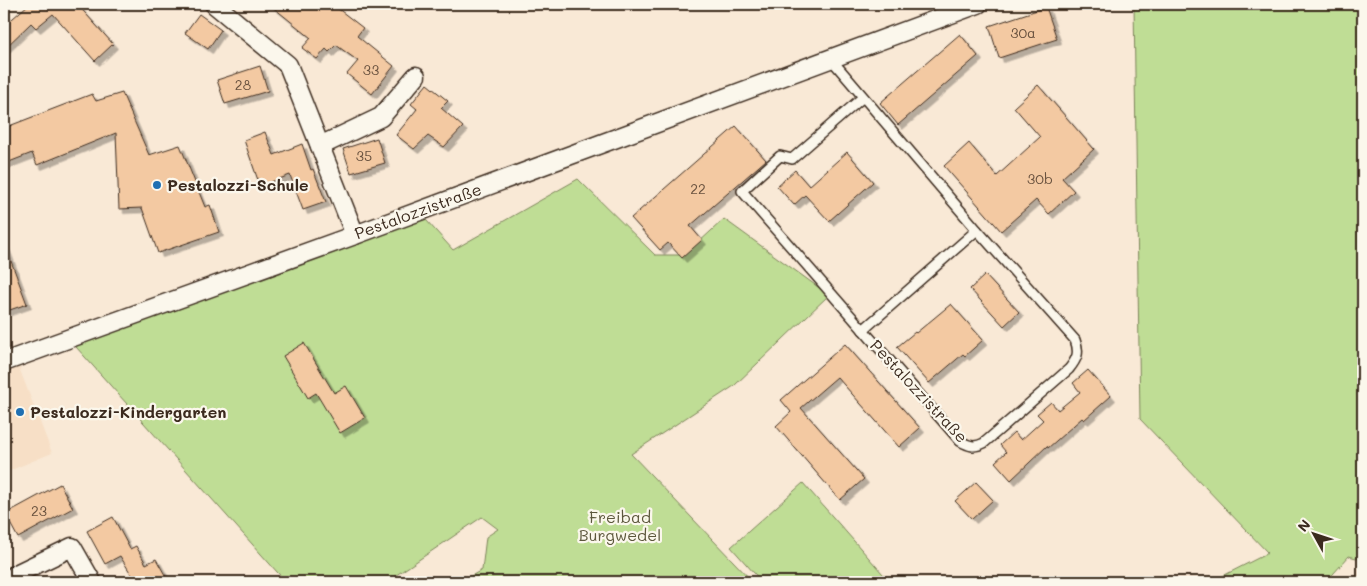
<svg xmlns="http://www.w3.org/2000/svg" width="1367" height="586" viewBox="0 0 1367 586" font-family="Mali,sans-serif">
	<style>
		.built { fill: #f7dfc6 }
		.green { fill: #bfdd95; stroke: #7d845a }
		.building { fill: #f3c9a2; stroke: #3b2a1e; filter: url(#shadow) }
		.lines { fill: none; stroke-linecap: round; stroke-linejoin: round }
		.service-casing { stroke: #3b2a1e; stroke-width: 12 }
		.minor-casing { stroke: #3b2a1e; stroke-width: 21 }
		.service { stroke: #fbf7ec; stroke-width: 9 }
		.minor { stroke: #fbf7ec; stroke-width: 18 }
		.poi-dot { fill: #1f6fb2; stroke: #fbf7ec; stroke-width: 2 }
		.labels { text-anchor: middle; stroke-width: 4.5; stroke-linejoin: round; paint-order: stroke }
		.number-label { font-size: 14px; fill: #69523f }
		.poi-label { font-size: 16px; font-weight: bold; fill: #3b2a1e; stroke: #fbf7ec; text-anchor: start }
		.street-label { font-size: 16px; fill: #3b2a1e; stroke: #fbf7ec }
		.park-label { font-size: 16px; fill: #5c573c; stroke: #fbf7ec }
	</style>
	<defs>
		<filter id="shadow"><feDropShadow dx="4.5" dy="4.5" stdDeviation="0" flood-color="#0004"/></filter>
	</defs>
	<rect width="100%" height="100%" fill="#f9e9d6"/>
	<filter id="ink" filterUnits="userSpaceOnUse"><feTurbulence type="fractalNoise" baseFrequency=".02" numOctaves="2"/><feDisplacementMap in="SourceGraphic" scale="10" xChannelSelector="R" yChannelSelector="G"/><feConvolveMatrix kernelMatrix="1 2 1 2 8 2 1 2 1" color-interpolation-filters="sRGB"/></filter>
	<g filter="url(#ink)">
		<!-- built -->
		<polygon class="built" points="18,365 52,453 4,473 4,370"/>
		<!-- green -->
		<g class="green">
			<polygon points="1134,4 1363,4 1363,560 1349,556 1326,582 1211,582 1268,553 1140,419"/>
			<polygon points="578,179 655,255 685,255 724,219 829,295 734,386 631,454 753,582 460,582 482,570 486,537 498,529 482,517 386,582 286,582 68,338 418,211 453,250"/>
			<polygon points="803,483 890,582 762,582 731,547"/>
		</g>
		<!-- building -->
		<g class="building">
			<polygon points="29,4 77,4 113,44 95,61 53,14 36,28 31,23 4,49 4,26"/>
			<polygon points="269,4 332,4 363,28 357,36 394,66 372,94 347,74 358,61 336,45 329,52 326,49 317,59 302,48 311,38"/>
			<polygon points="1046,7 1057,39 999,58 989,26"/>
			<polygon points="199,14 221,30 208,49 185,33"/>
			<polygon points="960,34 978,56 898,125 880,103"/>
			<polygon points="260,66 268,91 225,104 217,80"/>
			<polygon points="427,84 448,101 441,108 463,127 444,147 428,136 414,149 396,135 417,109 411,104"/>
			<polygon points="1038,85 1094,149 1062,178 1074,191 1049,214 1036,200 1001,231 944,166 969,143 997,176 1040,137 1014,107"/>
			<polygon points="122,93 149,155 180,145 205,207 210,205 219,232 158,253 142,208 119,209 116,133 37,165 32,153 4,164 4,128 92,94 96,101"/>
			<polygon points="736,126 766,160 690,226 702,240 682,258 668,243 660,250 631,218"/>
			<polygon points="265,132 274,155 302,144 311,170 313,169 326,202 303,210 290,175 260,186 244,140"/>
			<polygon points="377,138 385,163 351,173 343,149"/>
			<polygon points="847,152 873,182 829,221 805,195 794,205 777,186 795,170 809,186"/>
			<polygon points="4,245 5,245 27,304 4,312"/>
			<polygon points="985,275 1019,312 1004,326 970,289"/>
			<polygon points="951,304 983,340 965,356 963,354 929,383 897,347 915,332 916,333"/>
			<polygon points="304,343 334,393 346,386 365,418 340,433 316,393 308,398 283,356"/>
			<polygon points="845,344 920,428 899,447 837,377 801,408 864,479 840,500 776,426 791,412 781,400"/>
			<polygon points="1088,370 1111,396 1084,420 1082,418 1048,448 1047,446 1011,480 995,462 1006,452 1000,445 1014,432 1021,440 1043,420 1037,414 1051,402 1058,410 1080,392 1073,383"/>
			<polygon points="976,482 993,500 972,519 955,501"/>
			<polygon points="60,484 73,508 18,538 5,514"/>
			<polygon points="113,517 130,549 136,546 146,564 156,559 169,582 136,582 120,556 105,564 87,531"/>
		</g>
		<g class="lines">
			<!-- service casing -->
			<g class="service-casing">
				<g id="service">
					<path d="M831,59L977,230L1075,340C1080,353 1077,359 1069,369L984,443C974,448 969,446 960,441L742,191L780,156L792,159L863,97"/>
					<polyline points="863,330 977,230"/>
				</g>
			</g>
			<!-- minor casing -->
			<g class="minor-casing">
				<g id="minor">
					<polyline points="214,4 288,65 355,235"/>
					<polyline points="320,146 381,117 416,76"/>
					<polyline points="4,362 355,235 978,4"/>
					<polyline points="9,582 16,574 72,547 92,582"/>
				</g>
			</g>
			<!-- service -->
			<use href="#service" class="service"/>
			<!-- minor -->
			<use href="#minor" class="minor"/>
		</g>
	</g>
	<!-- markers -->
	<g class="poi-dot">
		<circle cx="157" cy="185" r="5"/>
		<circle cx="20" cy="412" r="5"/>
	</g>
	<g class="labels">
		<!-- number labels -->
		<g class="number-label">
			<text x="1023" y="38">30a</text>
			<text x="371" y="75">33</text>
			<text x="243" y="90">28</text>
			<text x="364" y="161">35</text>
			<text x="1040" y="184">30b</text>
			<text x="698" y="194">22</text>
			<text x="39" y="516">23</text>
		</g>
		<!-- poi labels -->
		<g class="poi-label">
			<text x="167" y="191">Pestalozzi-Schule</text>
			<text x="30" y="418">Pestalozzi-Kindergarten</text>
		</g>
		<!-- street labels -->
		<g class="street-label">
			<text transform="translate(418 211) rotate(-20)" y="6">Pestalozzistraße</text>
			<text transform="translate(919 391) rotate(47)" y="6">Pestalozzistraße</text>
		</g>
		<!-- park labels -->
		<g class="park-label">
			<text x="620" y="523">Freibad<tspan x="620" dy="18">Burgwedel</tspan></text>
		</g>
	</g>
	<!-- margin -->
	<rect width="1367" height="586" fill="none" stroke="#fbf7ec" stroke-width="20"/>
	<rect x="10" y="10" width="1347" height="566" fill="none" stroke="#3b2a1e" stroke-width="2" filter="url(#ink)"/>
	<!-- north arrow -->
	<g transform="translate(1314 534) rotate(310)" stroke="#fbf7ec" stroke-width="4" paint-order="stroke">
	<path d="M0-4L9 19L0 12L-9 19Z" fill="#3b2a1e"/>
	<text y="-8" font-size="14" font-weight="bold" text-anchor="middle" fill="#3b2a1e">N</text>
	</g>
</svg>
